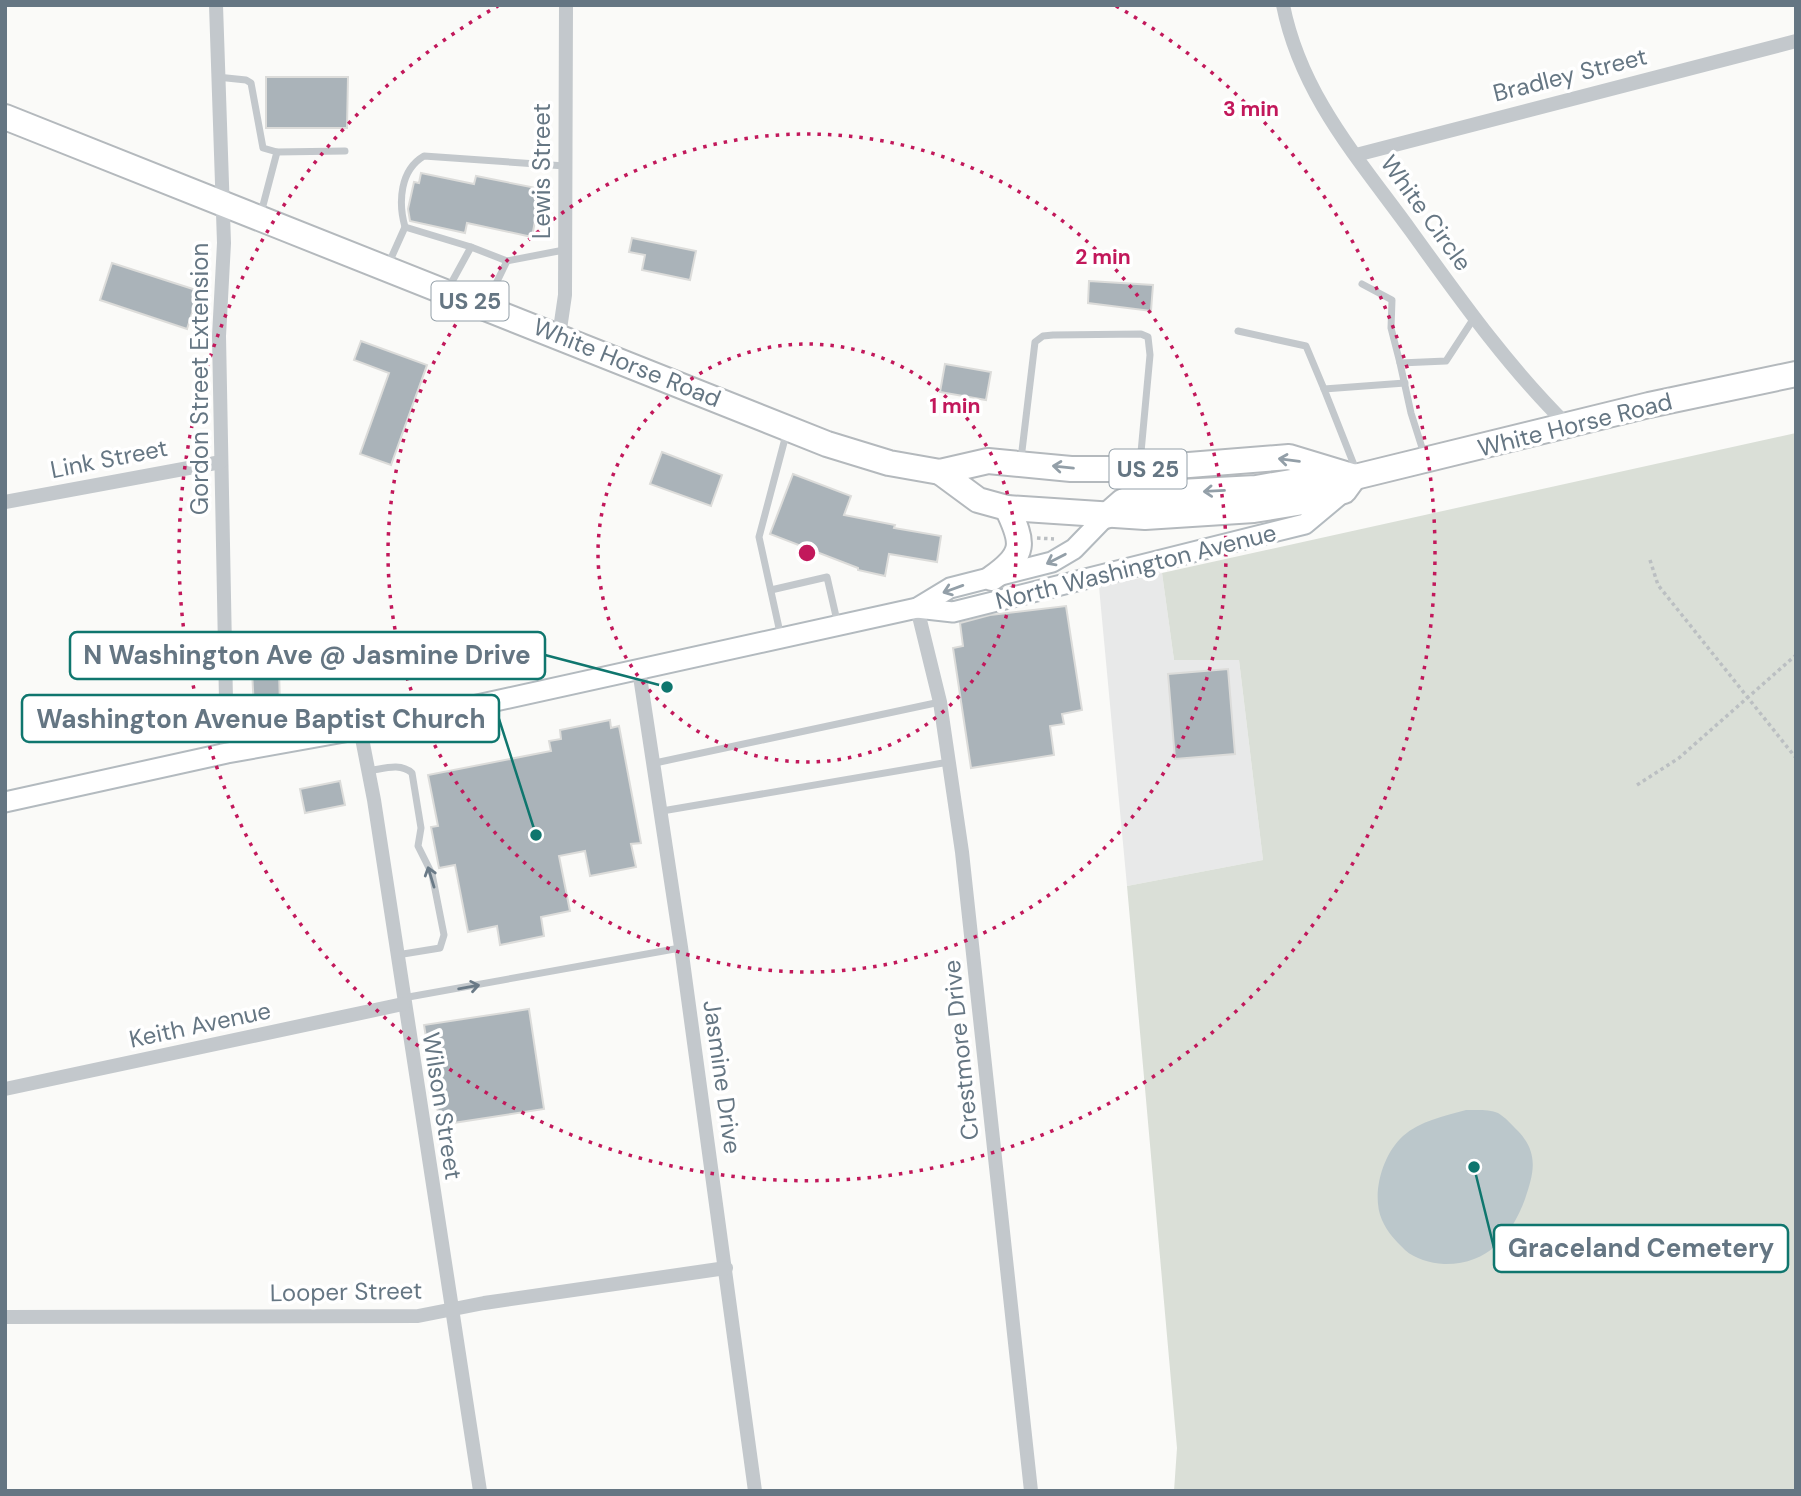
<svg xmlns="http://www.w3.org/2000/svg" width="1801" height="1496" viewBox="0 0 1801 1496" font-family="'DM Sans',sans-serif">
	<style>
		.built { fill: #e8e9e9 }
		.green { fill: #dadfd7 }
		.water { fill: #bbc7cb }
		.building { fill: #aab3b9; stroke: #dcdcda; stroke-width: 2 }
		.lines { fill: none; stroke-linecap: round; stroke-linejoin: round }
		.secondary-casing { stroke: #b3babf; stroke-width: 23 }
		.highway-casing { stroke: #b4b9bd; stroke-width: 28 }
		.path { stroke: #bbbfc2; stroke-width: 3.5; stroke-dasharray: 3.5 3.5; stroke-linecap: butt }
		.lane { stroke: #c3c8cc; stroke-width: 7 }
		.street { stroke: #c3c8cc; stroke-width: 14 }
		.secondary { stroke: #fff; stroke-width: 19 }
		.highway { stroke: #fff; stroke-width: 24 }
		.oneway { stroke: #939fa8 }
		.oneway2 { stroke: #6a7a87 }
		.ring { fill: none; stroke: #c2185b; stroke-width: 3.5; stroke-dasharray: 3.5 7 }
		.labels { text-anchor: middle; stroke-width: 7; stroke-linejoin: round; paint-order: stroke }
		.shield { fill: #fff; stroke: #939fa8; stroke-width: 2 }
		.shield-label { font-size: 23px; font-weight: bold; fill: #657683 }
		.street-label { font-size: 24px; fill: #657683; stroke: #fff }
		.centre { fill: #c2185b; stroke: #fff; stroke-width: 3.5 }
		.ring-label { font-size: 21px; text-anchor: middle; font-weight: bold; fill: #c2185b; stroke: #fff; stroke-width: 7; stroke-linejoin: round; paint-order: stroke }
		.leader { fill: none; stroke: #0f766e; stroke-width: 2.5 }
		.callout-dot { fill: #0f766e; stroke: #fff; stroke-width: 2.5 }
		.callout { fill: #fff; stroke: #0f766e; stroke-width: 2.5 }
		.callout-label { font-size: 26px; text-anchor: middle; font-weight: bold; fill: #657683 }
	</style>
	<rect width="100%" height="100%" fill="#fafaf8"/>
	<!-- built -->
	<polygon class="built" points="1162,573 1174,660 1239,660 1263,860 1127,886 1099,587"/>
	<!-- green -->
	<polygon class="green" points="1796,433 1796,1491 1174,1491 1177,1448 1127,886 1263,860 1239,660 1174,660 1162,573"/>
	<!-- water -->
	<path class="water" d="M1466,1110C1475,1110 1490,1109 1498,1113C1505,1117 1512,1125 1518,1131C1539,1153 1534,1173 1525,1199C1511,1237 1487,1265 1444,1264C1430,1263 1415,1259 1405,1250C1396,1241 1387,1232 1382,1220C1371,1195 1382,1155 1403,1136C1420,1121 1444,1116 1466,1110Z"/>
	<!-- building -->
	<g class="building">
		<polygon points="266,77 348,77 347,128 266,128"/>
		<polygon points="421,173 474,184 476,176 541,189 532,237 467,223 465,233 410,221 408,209 414,182 419,183"/>
		<polygon points="632,238 696,251 690,280 642,270 645,255 629,252"/>
		<polygon points="112,263 199,291 187,329 100,300"/>
		<polygon points="1089,281 1153,285 1151,311 1088,303"/>
		<polygon points="361,341 427,365 391,465 360,454 389,373 354,360"/>
		<polygon points="945,364 991,372 986,400 940,392"/>
		<polygon points="662,452 722,475 711,506 650,484"/>
		<polygon points="793,474 851,496 844,515 895,525 894,528 941,536 937,562 889,554 885,576 858,570 858,568 770,534"/>
		<polygon points="1066,606 1082,710 1062,714 1064,724 1050,726 1054,755 971,768 953,648 963,646 960,623 990,615"/>
		<polygon points="1228,669 1235,754 1175,759 1168,674"/>
		<polygon points="279,670 280,706 254,707 252,672"/>
		<polygon points="610,720 611,728 619,726 641,843 631,844 636,867 590,876 585,851 559,856 570,911 541,917 544,936 500,945 497,926 468,932 455,865 439,868 431,827 438,826 428,775 551,751 549,741 561,739 560,730"/>
		<polygon points="340,781 345,805 305,813 300,789"/>
		<polygon points="529,1009 544,1109 440,1125 424,1025"/>
	</g>
	<g class="lines">
		<!-- secondary casing -->
		<g class="secondary-casing">
			<g id="secondary">
				<polyline points="917,608 953,612 1305,524 1342,493"/>
				<polyline points="5,802 227,753 400,722 917,608 950,588 1052,562 1074,549 1106,516"/>
			</g>
		</g>
		<!-- highway casing -->
		<g class="highway-casing">
			<g id="highway">
				<polyline points="5,117 827,444 889,463 940,472 988,461 1071,469 1139,469 1289,457 1355,477"/>
				<polyline points="940,472 978,500 1007,508 1145,517 1254,510 1303,502 1344,491 1352,480"/>
				<polyline points="1106,516 1122,502 1142,494 1256,488 1297,481 1355,477 1649,405 1796,374"/>
				<path d="M992,578C1026,554 1024,543 1007,508"/>
			</g>
		</g>
		<!-- path -->
		<g class="path">
			<polyline points="1037,538 1054,539"/>
			<polyline points="1650,560 1658,585 1796,758"/>
			<polyline points="1637,785 1679,758 1796,655"/>
		</g>
		<!-- lane -->
		<g class="lane">
			<polyline points="217,77 246,80 251,83 263,148 277,152 261,213"/>
			<polyline points="277,152 345,151"/>
			<path d="M405,227C398,202 400,170 424,156L565,166"/>
			<polyline points="388,265 405,227 471,247"/>
			<polyline points="1362,284 1392,300 1391,328 1400,363 1446,361 1474,318"/>
			<polyline points="448,289 471,247 507,261"/>
			<polyline points="487,302 507,261 564,250"/>
			<polyline points="1238,331 1306,346 1324,389"/>
			<polyline points="1400,363 1411,413 1425,457"/>
			<polyline points="1021,459 1035,342 1043,336 1053,335 1141,334 1148,337 1150,355 1140,463"/>
			<polyline points="1356,470 1324,389 1405,383"/>
			<polyline points="771,590 827,577 838,625"/>
			<polyline points="781,637 759,537 787,431"/>
			<polyline points="655,763 940,702"/>
			<path d="M368,771C383,769 400,762 412,773L421,828L418,846L432,874L444,935L440,948L397,955"/>
			<polyline points="662,811 949,762"/>
			<polyline points="403,998 680,948"/>
		</g>
		<!-- street -->
		<g class="street">
			<polyline points="216,5 224,243 219,336 227,753"/>
			<path d="M1283,5C1301,95 1358,158 1411,231C1460,299 1508,367 1568,426"/>
			<polyline points="1356,155 1796,41"/>
			<polyline points="559,336 565,295 566,5"/>
			<polyline points="5,502 221,462"/>
			<polyline points="917,608 940,702 962,852 1031,1491"/>
			<polyline points="639,670 681,947 755,1491"/>
			<polyline points="360,728 374,800 480,1491"/>
			<polyline points="5,1089 403,1004"/>
			<polyline points="5,1317 418,1316 484,1303 726,1268"/>
		</g>
		<!-- secondary -->
		<use href="#secondary" class="secondary"/>
		<!-- highway -->
		<use href="#highway" class="highway"/>
	</g>
	<!-- one-way arrows -->
	<defs><path id="oneway-shaft" d="M-6 0H5M1.5-3L5.5 0L1.5 3" fill="none" stroke-width="1.6" stroke-linecap="round" stroke-linejoin="round" transform="scale(1.75)"/></defs>
	<g class="oneway">
		<use href="#oneway-shaft" transform="translate(1289 460) rotate(-173)"/>
		<use href="#oneway-shaft" transform="translate(1063 467) rotate(-174)"/>
		<use href="#oneway-shaft" transform="translate(1214 491) rotate(177)"/>
		<use href="#oneway-shaft" transform="translate(1056 559) rotate(153)"/>
		<use href="#oneway-shaft" transform="translate(953 589) rotate(160)"/>
	</g>
	<g class="oneway2">
		<use href="#oneway-shaft" transform="translate(431 877) rotate(-107)"/>
		<use href="#oneway-shaft" transform="translate(469 987) rotate(-10)"/>
	</g>
	<!-- distance rings -->
	<g class="ring">
		<circle cx="807" cy="553" r="209"/>
		<circle cx="807" cy="553" r="419"/>
		<path d="M1116 6A628 628 0 1 1 498 6"/>
	</g>
	<g class="labels">
		<!-- shield labels -->
		<g class="shield">
			<rect x="431.5" y="281.5" width="77" height="39" rx="5"/>
			<rect x="1109.5" y="449.5" width="77" height="39" rx="5"/>
		</g>
		<g class="shield-label">
			<text x="470" y="309">US 25</text>
			<text x="1148" y="477">US 25</text>
		</g>
		<!-- street labels -->
		<g class="street-label">
			<text transform="translate(1570 75) rotate(-14)" y="8">Bradley Street</text>
			<text transform="translate(542 171) rotate(-90)" y="8">Lewis Street</text>
			<text transform="translate(1426 213) rotate(54)" y="8">White Circle</text>
			<text transform="translate(627 363) rotate(22)" y="8">White Horse Road</text>
			<text transform="translate(200 379) rotate(-90)" y="8">Gordon Street Extension</text>
			<text transform="translate(1575 425) rotate(-14)" y="8">White Horse Road</text>
			<text transform="translate(109 459) rotate(-11)" y="8">Link Street</text>
			<text transform="translate(1136 567) rotate(-14)" y="8">North Washington Avenue</text>
			<text transform="translate(200 1025) rotate(-12)" y="8">Keith Avenue</text>
			<text transform="translate(961 1050) rotate(-96)" y="8">Crestmore Drive</text>
			<text transform="translate(722 1077) rotate(82)" y="8">Jasmine Drive</text>
			<text transform="translate(442 1106) rotate(81)" y="8">Wilson Street</text>
			<text transform="translate(346 1292) rotate(-1)" y="8">Looper Street</text>
		</g>
	</g>
	<circle cx="807" cy="553" r="10" class="centre"/>
	<g class="ring-label">
		<text x="1251" y="116">3 min</text>
		<text x="1103" y="264">2 min</text>
		<text x="955" y="413">1 min</text>
	</g>
	<!-- callouts -->
	<path class="leader" d="M667 687L545 655M536 835L499 719M1474 1167L1494 1248"/>
	<g class="callout-dot">
		<circle cx="667" cy="687" r="7"/>
		<circle cx="536" cy="835" r="7"/>
		<circle cx="1474" cy="1167" r="7"/>
	</g>
	<g class="callout">
		<rect x="70" y="632" width="475" height="47" rx="7"/>
		<rect x="22" y="695" width="477" height="47" rx="7"/>
		<rect x="1494" y="1225" width="294" height="47" rx="7"/>
	</g>
	<g class="callout-label">
		<text x="307" y="664">N Washington Ave @ Jasmine Drive</text>
		<text x="261" y="728">Washington Avenue Baptist Church</text>
		<text x="1641" y="1257">Graceland Cemetery</text>
	</g>
	<!-- border -->
	<rect width="1801" height="1496" fill="none" stroke="#657683" stroke-width="14"/>
</svg>
